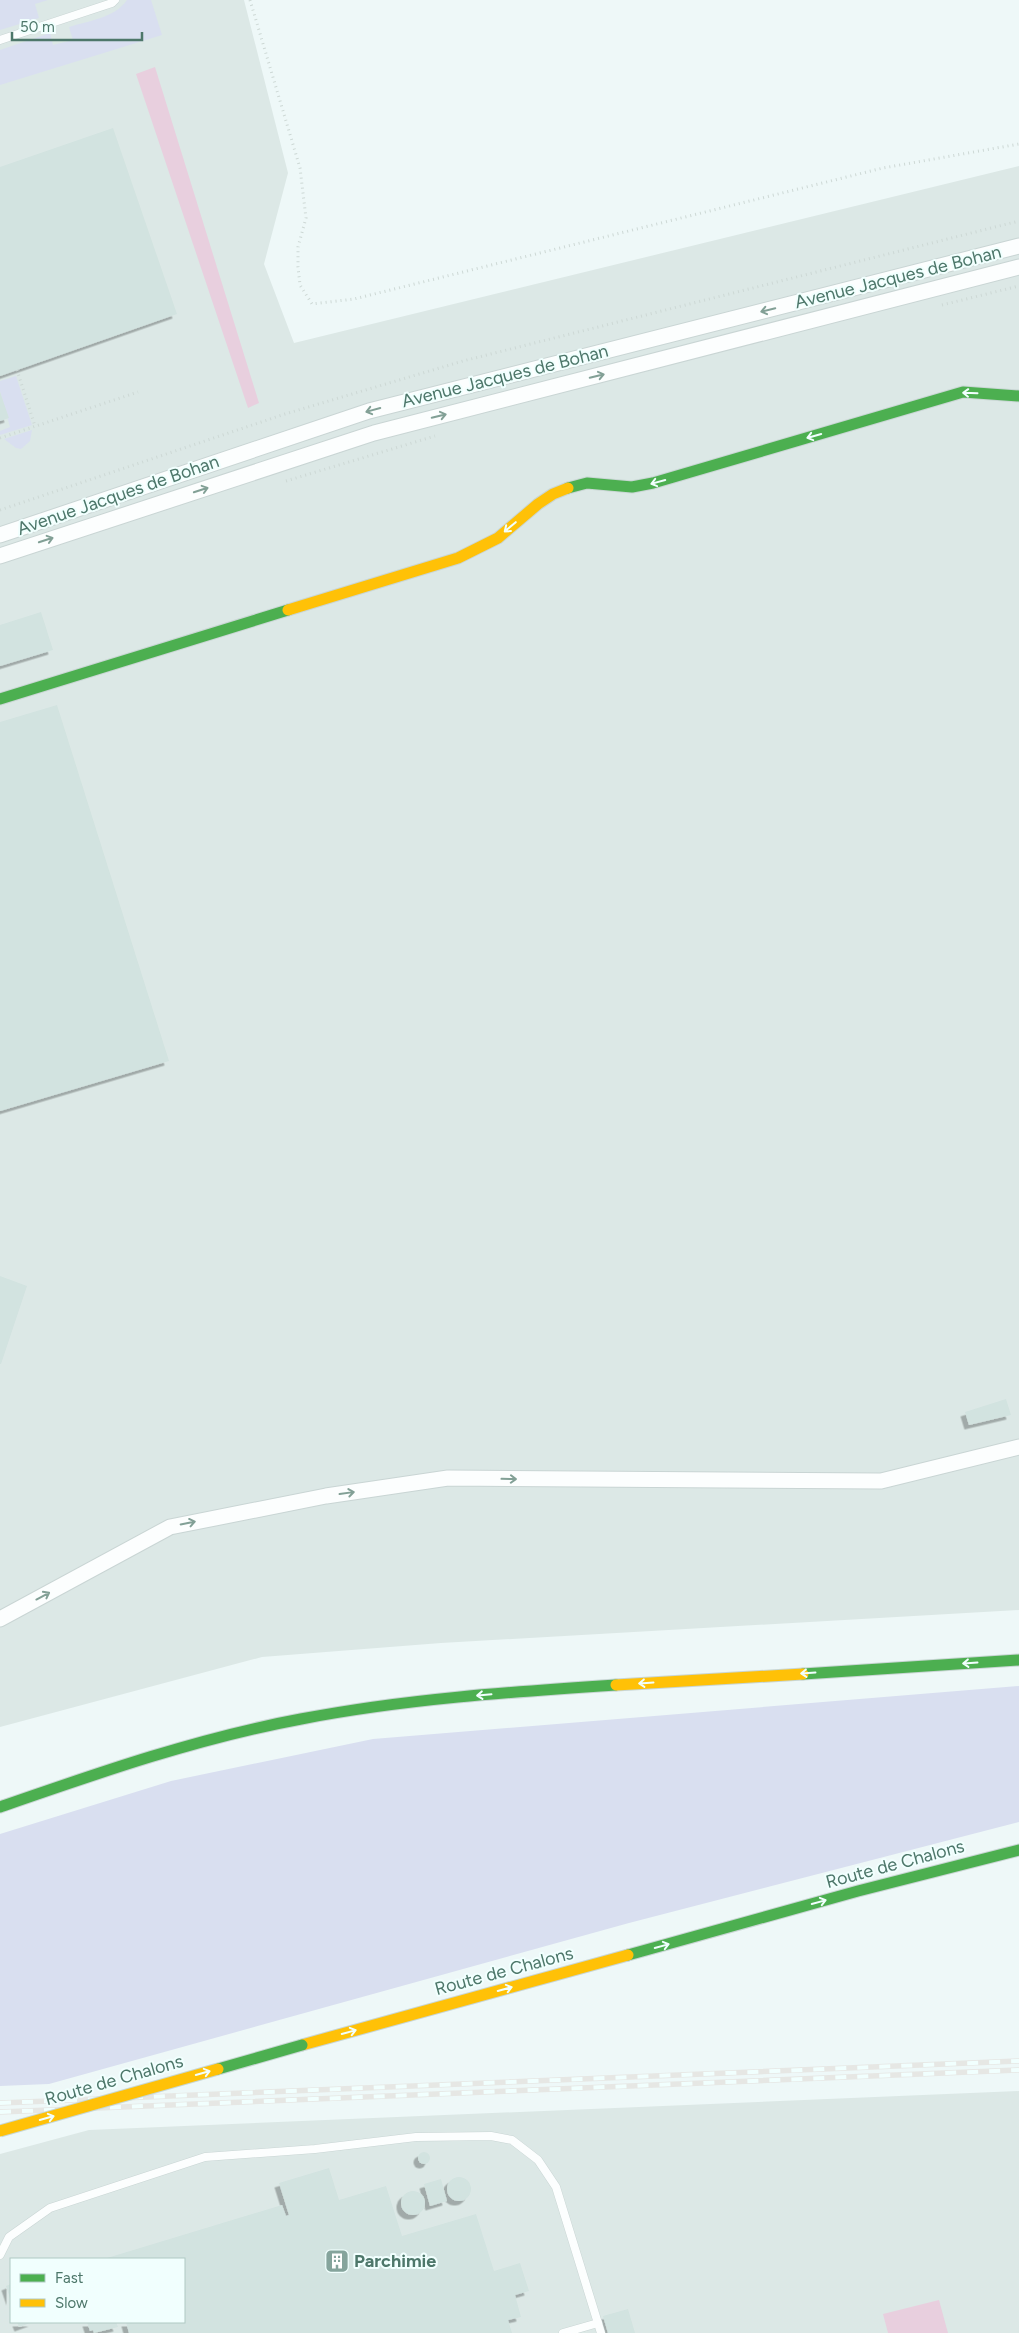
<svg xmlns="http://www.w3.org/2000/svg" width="1019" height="2333" viewBox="0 0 1019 2333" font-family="Figtree,sans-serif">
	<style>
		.industrial { fill: #dce8e6; fill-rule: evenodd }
		.green { fill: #d9dff0 }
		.water { fill: #e8cfde }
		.building { fill: #d2e3e0; filter: url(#shadow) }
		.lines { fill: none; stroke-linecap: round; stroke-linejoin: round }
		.lane-casing { stroke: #c9d5d4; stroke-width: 9 }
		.street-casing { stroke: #c9d5d4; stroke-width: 17 }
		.fast-casing { stroke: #c9d6d4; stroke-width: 13 }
		.slow-casing { stroke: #c9d6d4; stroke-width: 13 }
		.path { stroke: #cdd8d5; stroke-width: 3; stroke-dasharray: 1 4; stroke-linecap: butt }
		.lane { stroke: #fcfefe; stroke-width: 8 }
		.street { stroke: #fcfefe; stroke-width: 15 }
		.fast { stroke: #4caf50; stroke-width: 11 }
		.slow { stroke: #ffc107; stroke-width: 11 }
		.rail-casing { stroke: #e6e7e4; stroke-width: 5.5 }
		.rail { stroke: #f1fffe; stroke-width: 4; stroke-dasharray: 11; stroke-linecap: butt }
		.fast-bridge-casing { stroke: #c7d7d3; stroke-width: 13; stroke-linecap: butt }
		.slow-bridge-casing { stroke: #c7d7d3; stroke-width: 13; stroke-linecap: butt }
		.fast-bridge { stroke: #4caf50; stroke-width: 11 }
		.slow-bridge { stroke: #ffc107; stroke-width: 11 }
		.oneway { stroke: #82a096 }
		.oneway2 { stroke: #f1fffe }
		.labels { text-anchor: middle; stroke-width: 4; stroke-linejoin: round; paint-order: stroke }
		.street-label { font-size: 18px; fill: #4d776a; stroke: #f1fffe }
		.poi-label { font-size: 18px; font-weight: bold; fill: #4d776a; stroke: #f1fffe; text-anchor: start }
	</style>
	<defs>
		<filter id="shadow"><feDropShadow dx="-4.5" dy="4.5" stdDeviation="0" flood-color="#0004"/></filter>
	</defs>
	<rect width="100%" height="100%" fill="#eef8f8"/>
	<!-- industrial -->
	<g class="industrial">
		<polygon points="0,0 244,0 288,173 264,264 294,343 1019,166 1019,1610 441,1643 262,1657 0,1727"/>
		<path d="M1019,2091V2333H0V2154L89,2130ZM11,2259H184V2322H11Z"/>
	</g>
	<!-- green -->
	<g class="green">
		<polygon points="0,0 48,0 35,4 39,18 0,30"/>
		<path d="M127,0H151L162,35L0,85V50L50,33L53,45L73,40L69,27C88,21 115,18 127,0Z"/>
		<polygon points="16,376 32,425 0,435 0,431 10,427 0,391 0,381"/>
		<polygon points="32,430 30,441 21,449 16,448 4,439"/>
		<polygon points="1019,1686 1019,1822 629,1923 49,2084 0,2086 0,1834 171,1781 373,1739"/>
	</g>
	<!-- water -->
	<g class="water">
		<polygon points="155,67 259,403 248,408 136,74"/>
		<polygon points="939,2300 948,2333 888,2333 883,2314"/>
	</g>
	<!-- building -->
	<g class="building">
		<polygon points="113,128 177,314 0,376 0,167"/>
		<polygon points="0,392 9,418 0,421"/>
		<polygon points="41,612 53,650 0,666 0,625"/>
		<polygon points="57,705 169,1061 0,1111 0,722"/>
		<polygon points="0,1276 27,1286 1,1364 0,1364"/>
		<polygon points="1006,1399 1011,1415 969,1425 965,1412"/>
		<circle cx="424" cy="2158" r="6"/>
		<polygon points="329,2168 339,2200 386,2186 402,2236 476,2214 494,2271 520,2263 529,2291 515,2295 521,2317 508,2320 512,2333 129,2333 126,2322 184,2322 184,2259 107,2258 282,2205 286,2216 289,2215 279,2183"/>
		<circle cx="459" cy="2189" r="12"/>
		<polygon points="441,2179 447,2201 430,2206 424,2184"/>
		<circle cx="413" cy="2203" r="12"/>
		<polygon points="11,2284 11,2301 6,2286"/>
		<polygon points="628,2309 635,2333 608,2333 603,2316"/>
		<polygon points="17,2322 33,2322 19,2327"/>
		<polygon points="87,2322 116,2322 118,2327 94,2333 93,2330 90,2331"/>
	</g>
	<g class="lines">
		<!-- lane casing -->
		<g class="lane-casing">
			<g id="lane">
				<polyline points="0,40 112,3 115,0"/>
				<polyline points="0,2255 9,2237 50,2208 205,2157 315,2149 416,2137 491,2136 512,2140 538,2160 556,2187 601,2333"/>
				<polyline points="563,2333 598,2323"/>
			</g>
		</g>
		<!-- street casing -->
		<g class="street-casing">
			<g id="street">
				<polyline points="0,535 369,411 1019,246"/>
				<polyline points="0,556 374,433 1019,267"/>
				<polyline points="0,1619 170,1527 326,1496 448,1478 881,1481 1019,1447"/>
			</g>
		</g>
		<!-- fast casing -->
		<g class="fast-casing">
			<g id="fast">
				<polyline points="568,488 587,483 632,487 653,483 963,392 1019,396"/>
				<polyline points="0,699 288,610"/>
				<polyline points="803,1674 1019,1660"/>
				<path d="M0,1807C98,1773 198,1738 301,1719C405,1699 510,1692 616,1685"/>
				<polyline points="628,1955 858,1891 1019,1850"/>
			</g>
		</g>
		<!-- slow casing -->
		<g class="slow-casing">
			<g id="slow">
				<polyline points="288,610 458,558 498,538 538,504 553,494 568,488"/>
				<polyline points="616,1685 803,1674"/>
				<polyline points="302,2045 628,1955"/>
			</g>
		</g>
		<!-- path -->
		<g class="path">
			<polyline points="250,0 300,168 306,218 298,247 298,267 300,285 312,304 354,299 883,168 1019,144"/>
			<polyline points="942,305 1019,286"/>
			<polyline points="17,370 35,426"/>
			<polyline points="0,438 138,392"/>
			<polyline points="286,481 435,436"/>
			<polyline points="0,510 285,414 463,361 1019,221"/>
		</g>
		<!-- lane -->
		<use href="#lane" class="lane"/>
		<!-- street -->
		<use href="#street" class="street"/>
		<!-- fast -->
		<use href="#fast" class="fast"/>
		<!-- slow -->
		<use href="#slow" class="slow"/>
		<!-- rail casing -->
		<g class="rail-casing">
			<g id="rail">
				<polyline points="0,2103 1019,2061"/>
				<polyline points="0,2112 1019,2070"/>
			</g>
		</g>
		<!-- rail -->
		<use href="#rail" class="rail"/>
		<!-- fast-bridge casing -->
		<g class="fast-bridge-casing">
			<polyline id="fast-bridge" points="218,2069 302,2045"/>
		</g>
		<!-- slow-bridge casing -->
		<g class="slow-bridge-casing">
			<polyline id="slow-bridge" points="0,2131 218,2069"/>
		</g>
		<!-- fast-bridge -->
		<use href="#fast-bridge" class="fast-bridge"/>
		<!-- slow-bridge -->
		<use href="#slow-bridge" class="slow-bridge"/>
	</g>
	<!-- one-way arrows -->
	<defs><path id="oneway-shaft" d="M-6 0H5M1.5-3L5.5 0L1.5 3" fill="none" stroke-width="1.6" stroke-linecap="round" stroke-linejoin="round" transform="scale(1.25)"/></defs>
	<g class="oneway">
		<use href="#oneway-shaft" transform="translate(768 310) rotate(166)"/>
		<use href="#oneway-shaft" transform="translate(597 376) rotate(-14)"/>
		<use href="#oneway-shaft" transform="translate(373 410) rotate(165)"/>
		<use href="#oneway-shaft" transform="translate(439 416) rotate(-14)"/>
		<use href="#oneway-shaft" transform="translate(201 490) rotate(-18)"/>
		<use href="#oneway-shaft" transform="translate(46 540) rotate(-18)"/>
		<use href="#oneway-shaft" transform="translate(509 1479) rotate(1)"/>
		<use href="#oneway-shaft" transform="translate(347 1493) rotate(-8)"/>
		<use href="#oneway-shaft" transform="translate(188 1523) rotate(-11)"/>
		<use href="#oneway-shaft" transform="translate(43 1596) rotate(-28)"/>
	</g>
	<g class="oneway2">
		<use href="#oneway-shaft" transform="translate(970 393) rotate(-178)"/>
		<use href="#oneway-shaft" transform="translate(814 436) rotate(164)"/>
		<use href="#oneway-shaft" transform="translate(658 482) rotate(165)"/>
		<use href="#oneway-shaft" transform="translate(510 527) rotate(140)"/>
		<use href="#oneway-shaft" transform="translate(970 1663) rotate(176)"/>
		<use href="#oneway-shaft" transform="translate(808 1673) rotate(176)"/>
		<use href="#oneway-shaft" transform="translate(646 1683) rotate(176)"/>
		<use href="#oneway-shaft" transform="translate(484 1695) rotate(175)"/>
		<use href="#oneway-shaft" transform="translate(819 1902) rotate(-15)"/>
		<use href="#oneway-shaft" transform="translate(662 1946) rotate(-15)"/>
		<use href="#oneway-shaft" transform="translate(505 1989) rotate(-15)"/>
		<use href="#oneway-shaft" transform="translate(349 2032) rotate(-15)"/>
		<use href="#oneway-shaft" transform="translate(203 2073) rotate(-16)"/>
		<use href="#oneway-shaft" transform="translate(47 2118) rotate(-16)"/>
	</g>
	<!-- icons -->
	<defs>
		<g id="building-square" transform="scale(1.25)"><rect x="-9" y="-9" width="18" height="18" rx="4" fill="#85a49c" stroke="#f1fffe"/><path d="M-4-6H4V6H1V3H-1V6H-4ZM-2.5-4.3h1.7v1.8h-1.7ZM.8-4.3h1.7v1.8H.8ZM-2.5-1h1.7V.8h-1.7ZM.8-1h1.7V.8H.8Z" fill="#fff"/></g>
	</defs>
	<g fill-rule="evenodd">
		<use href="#building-square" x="337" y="2261"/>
	</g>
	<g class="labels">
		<!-- street labels -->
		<g class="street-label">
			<text transform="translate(898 277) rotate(-14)" y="6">Avenue Jacques de Bohan</text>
			<text transform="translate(505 376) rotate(-14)" y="6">Avenue Jacques de Bohan</text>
			<text transform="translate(118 495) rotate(-19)" y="6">Avenue Jacques de Bohan</text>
			<text transform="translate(895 1864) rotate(-15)" y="6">Route de Chalons</text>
			<text transform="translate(504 1971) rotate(-15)" y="6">Route de Chalons</text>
			<text transform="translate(114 2080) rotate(-16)" y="6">Route de Chalons</text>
		</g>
		<!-- poi labels -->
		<g class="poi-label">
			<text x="354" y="2267">Parchimie</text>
		</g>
	</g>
	<!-- legend -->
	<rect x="10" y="2258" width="175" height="65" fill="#f1fffe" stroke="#afc9c3"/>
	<rect x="20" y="2274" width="25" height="8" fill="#4caf50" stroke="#afc9c3"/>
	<text x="55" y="2283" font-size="15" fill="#4d776a">Fast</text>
	<rect x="20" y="2299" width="25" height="8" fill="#ffc107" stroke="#afc9c3"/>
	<text x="55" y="2308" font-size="15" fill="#4d776a">Slow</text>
	<!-- scale -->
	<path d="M12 32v8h130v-8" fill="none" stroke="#4d776a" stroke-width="2.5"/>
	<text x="20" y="32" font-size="15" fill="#4d776a" stroke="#f1fffe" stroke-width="4" paint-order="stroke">50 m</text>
</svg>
